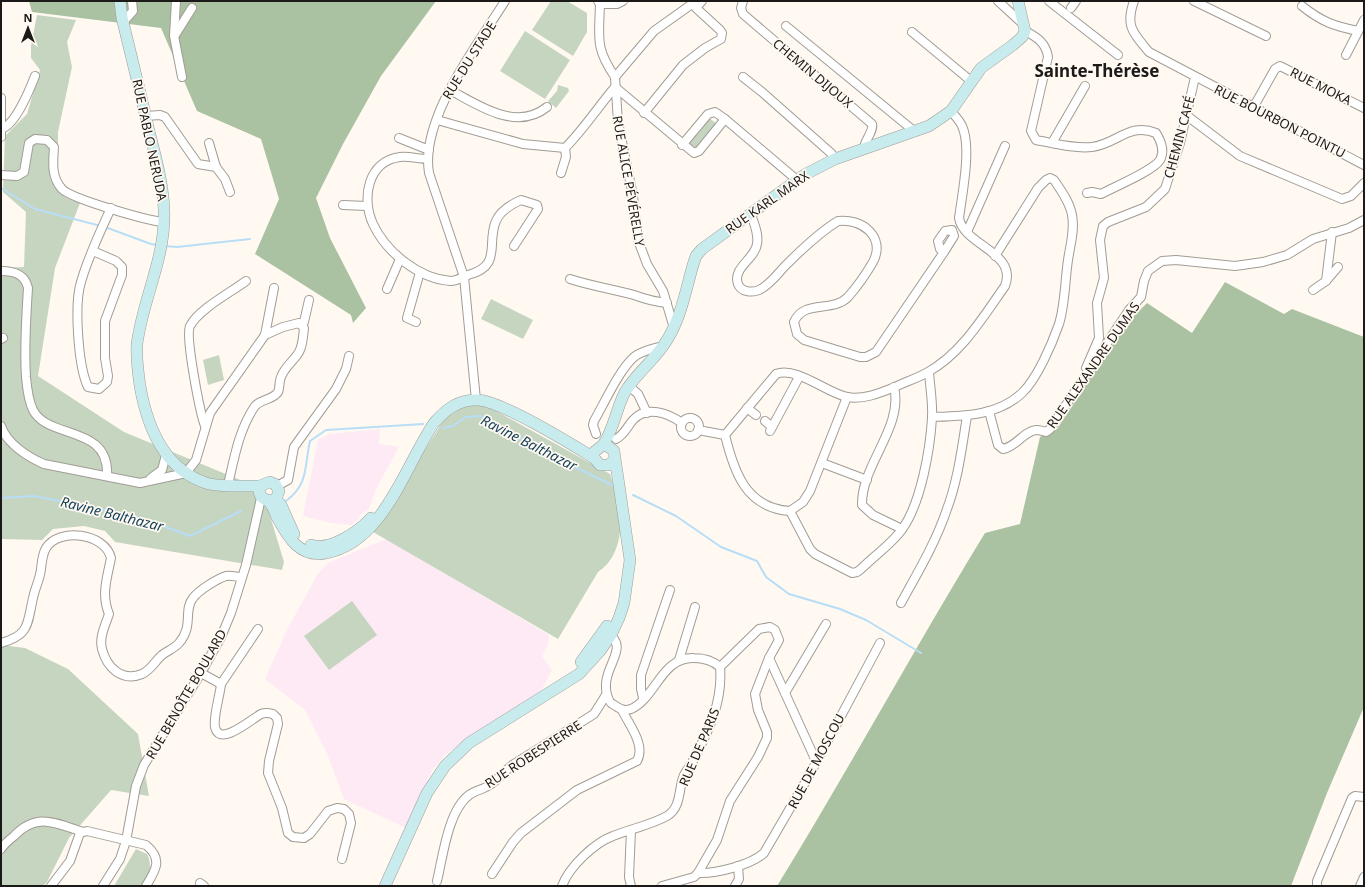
<svg xmlns="http://www.w3.org/2000/svg" width="1365" height="887" viewBox="0 0 1365 887" font-family="'Noto Sans',sans-serif">
	<style>
		.commercial { fill: #fdeaf4 }
		.green { fill: #c6d5c0 }
		.forest { fill: #aac2a1 }
		.lines { fill: none; stroke-linecap: round; stroke-linejoin: round }
		.stream { stroke: #b8ddf6; stroke-width: 2 }
		.minor-casing { stroke: #a19c95; stroke-width: 10 }
		.secondary-casing { stroke: #a19c95; stroke-width: 12 }
		.minor { stroke: #fff; stroke-width: 8 }
		.secondary { stroke: #c8ebed; stroke-width: 11 }
		.labels { text-anchor: middle; stroke-width: 3.5; stroke-linejoin: round; paint-order: stroke }
		.street-label { font-size: 13px; fill: #1c1a18; stroke: #fff9f2 }
		.water-label { font-size: 14px; font-style: italic; fill: #113f58; stroke: #fff9f2 }
		.district-label { font-size: 17px; font-weight: bold; fill: #1c1a18; stroke: #fff9f2 }
	</style>
	<rect width="100%" height="100%" fill="#fff9f2"/>
	<!-- commercial -->
	<g class="commercial">
		<polygon points="380,429 379,444 399,447 379,483 368,510 359,515 360,517 352,525 331,523 303,516 318,440 330,434"/>
		<polygon points="386,539 549,635 548,644 542,656 552,670 541,691 446,754 433,769 406,828 344,799 327,753 305,710 265,679 287,630 317,575 328,563"/>
	</g>
	<!-- green -->
	<g class="green">
		<polygon points="551,1 567,1 587,13 587,32 573,56 532,30"/>
		<polygon points="37,15 76,20 67,42 72,67 58,132 58,191 66,198 80,203 55,268 38,376 124,432 262,489 284,562 282,570 115,542 105,531 84,526 53,529 42,540 1,539 1,268 24,267 26,212 3,192 5,136 27,114 40,70 31,58 31,46"/>
		<polygon points="525,31 570,60 545,99 500,71"/>
		<polygon points="558,85 568,88 569,91 556,108 548,101 557,91"/>
		<polygon points="708,117 717,124 697,150 688,143"/>
		<polygon points="491,299 533,320 523,339 481,319"/>
		<polygon points="219,355 224,380 208,385 203,360"/>
		<path d="M477,404L489,407L610,474C614,484 622,523 620,532C618,548 612,563 598,572L558,639L373,532L445,418L466,405Z"/>
		<polygon points="352,601 377,635 329,670 304,636"/>
		<polygon points="1,645 25,648 68,669 138,734 149,796 111,790 69,838 47,882 43,886 1,886"/>
		<path d="M136,849L147,854C153,866 149,874 143,886H114Z"/>
	</g>
	<!-- forest -->
	<g class="forest">
		<polygon points="29,1 436,1 381,76 343,144 316,198 330,238 366,308 353,323 351,315 255,254 279,199 261,139 197,111 161,28 32,12"/>
		<path d="M1225,282L1284,314L1292,309L1364,337V707L1327,793L1291,886H777C849,769 914,649 985,533L1020,524L1040,437L1057,429L1126,324L1147,303L1192,333Z"/>
	</g>
	<g class="lines">
		<!-- stream -->
		<g class="stream">
			<polyline points="1,188 35,209 101,226"/>
			<polyline points="105,227 151,244 158,245"/>
			<polyline points="164,246 177,247 250,239"/>
			<polyline points="443,428 453,426 466,417 481,416 554,457 614,486"/>
			<polyline points="633,495 676,516 721,547 757,561 766,577 789,594 840,609 866,620 921,653"/>
			<polyline points="1,498 33,496 96,508 147,520 190,536 241,511"/>
			<path d="M286,501C309,484 304,467 310,441L326,430L423,424"/>
		</g>
		<!-- minor casing -->
		<g class="minor-casing">
			<g id="minor">
				<polyline points="176,1 174,36 182,77"/>
				<path d="M598,1L600,4C599,38 595,48 615,77"/>
				<path d="M743,1L741,8L743,14L872,124C874,132 864,140 864,149"/>
				<polyline points="998,1 1023,24"/>
				<polyline points="1049,1 1118,55"/>
				<path d="M1134,1C1125,26 1133,33 1149,52L1364,165"/>
				<polyline points="1194,1 1266,36"/>
				<polyline points="600,4 617,4 623,1"/>
				<path d="M1302,6C1322,22 1334,26 1358,31"/>
				<polyline points="1071,8 1076,1"/>
				<polyline points="123,22 133,11 132,1"/>
				<polyline points="786,26 914,131"/>
				<path d="M1025,31C1037,37 1046,43 1048,57L1031,131L1036,140C1053,143 1074,149 1092,147C1117,144 1129,122 1156,133C1161,141 1165,151 1160,160C1153,171 1114,187 1101,194L1092,192L1087,193"/>
				<polyline points="912,32 971,81"/>
				<polyline points="175,35 192,8"/>
				<polyline points="1346,55 1364,20"/>
				<polyline points="615,77 618,122 633,196 638,240 647,264 663,291 674,328"/>
				<polyline points="615,77 654,31 692,4"/>
				<polyline points="743,77 762,92 832,154 835,159"/>
				<polyline points="615,87 694,153 699,151 725,119"/>
				<path d="M450,90C478,105 516,132 547,107"/>
				<polyline points="1,98 1,137"/>
				<polyline points="1253,108 1275,69 1280,66 1364,108"/>
				<polyline points="644,113 683,65 705,48 721,39 722,33 720,30 696,8 702,1"/>
				<polyline points="1186,115 1240,156 1342,199 1351,196 1364,183"/>
				<polyline points="146,116 160,115 165,117 198,164 216,167 209,143"/>
				<polyline points="437,120 523,144 565,148"/>
				<path d="M1,129C15,126 30,89 35,76"/>
				<polyline points="399,138 429,150"/>
				<polyline points="1052,143 1085,86"/>
				<polyline points="682,145 708,114 715,112 725,119 797,180"/>
				<path d="M428,159C418,159 410,156 400,157C368,161 361,198 373,224C386,252 419,279 451,281C456,281 463,277 468,275C503,266 486,243 496,221C500,211 512,204 521,200L537,205L538,209L514,246"/>
				<polyline points="216,167 225,179 230,192"/>
				<path d="M561,173L566,157L565,148C584,129 598,107 615,87"/>
				<path d="M1,175L17,176L24,172L29,143L35,139L47,140L54,147C53,162 51,177 62,189C72,199 148,221 164,222"/>
				<polyline points="343,205 367,206"/>
				<path d="M751,214C754,224 759,234 757,244C755,259 732,268 738,284C741,292 752,293 759,290C770,285 778,273 786,265C801,250 820,232 838,221C862,218 886,237 873,262C866,274 856,288 848,297C833,313 804,299 794,322L797,334L804,340L860,357H866L876,352L944,252L954,236L952,230L945,231L938,241L940,249L944,252"/>
				<polyline points="967,232 1005,146"/>
				<path d="M93,251L116,261L122,267V275L105,321V358L108,376L107,382L99,389L88,387C78,366 74,304 81,282C88,257 100,232 111,208"/>
				<path d="M1,271C14,271 25,274 28,288C26,318 24,347 26,377C27,388 28,400 33,410C48,440 110,424 107,476"/>
				<path d="M570,279C591,286 613,289 634,295C645,299 655,302 667,303"/>
				<polyline points="1326,281 1332,232"/>
				<polyline points="387,289 400,259"/>
				<polyline points="1313,290 1326,281 1338,267"/>
				<polyline points="416,322 407,318 420,272"/>
				<polyline points="302,324 304,322 309,300"/>
				<polyline points="1,339 3,338"/>
				<polyline points="1086,368 1099,338 1097,303 1104,278 1100,240 1103,226 1108,222 1146,207 1165,189 1180,143 1195,77"/>
				<polyline points="629,386 638,394 647,413"/>
				<path d="M894,387C904,427 861,465 862,505L873,515L902,529"/>
				<path d="M476,400L464,277L429,173C420,118 477,46 505,1"/>
				<polyline points="747,408 756,415"/>
				<path d="M989,411L998,445L1003,449C1016,447 1024,431 1036,430C1040,430 1042,431 1046,432L1050,429L1129,310L1141,297L1144,281L1148,271L1162,261L1176,260L1235,266L1263,262L1287,255L1313,239L1349,228L1364,220"/>
				<path d="M932,417C963,416 998,416 1022,393C1037,379 1052,344 1059,324C1065,305 1065,280 1068,260C1070,246 1075,230 1072,215C1070,203 1061,190 1054,180L1050,178L1046,180L1038,188L995,256"/>
				<circle cx="690" cy="427" r="9"/>
				<polyline points="765,421 772,427"/>
				<path d="M1,426C7,444 28,457 44,464L140,483L186,473L196,460L210,413L265,335L274,288"/>
				<path d="M205,426C200,413 185,336 190,326C199,309 230,293 246,281"/>
				<polyline points="698,430 725,435"/>
				<polyline points="770,431 799,377"/>
				<path d="M596,434L593,425L594,421C604,404 619,370 634,357C643,350 653,349 663,346"/>
				<path d="M725,435L776,374C796,366 827,393 847,397C863,400 880,393 895,387C905,382 918,378 928,372C962,353 983,317 1005,286C1018,252 964,246 959,218C962,195 972,147 962,126C960,121 955,116 951,111"/>
				<path d="M725,435C734,472 746,508 790,511L803,502L810,491L847,397"/>
				<path d="M616,439C624,435 627,427 633,420C646,405 668,413 682,423"/>
				<polyline points="822,463 867,480"/>
				<polyline points="151,478 162,470 166,455"/>
				<path d="M228,485C234,459 239,429 255,406C261,399 273,400 278,392C280,388 279,381 281,377C285,366 294,361 299,352C303,345 303,336 304,328L299,323L283,327L265,335"/>
				<polyline points="277,486 288,480 294,447 336,389 346,369 349,356"/>
				<path d="M790,511L810,549L815,554L852,573L857,572L861,569C874,556 894,542 903,528C921,502 930,450 932,418C933,403 930,387 929,372"/>
				<path d="M901,603C918,572 936,542 947,509C958,480 962,447 967,416"/>
				<path d="M607,633C634,649 595,670 609,700"/>
				<path d="M1,643C30,635 27,624 33,598C35,588 40,579 41,569C42,562 42,555 46,548C59,527 105,533 111,558C107,578 101,595 109,614C105,626 99,637 102,649C107,668 122,682 142,674C151,670 155,661 162,655C167,651 175,648 179,643C194,626 183,610 193,598C199,590 217,579 226,576C231,575 237,577 241,577"/>
				<polyline points="769,658 816,761"/>
				<polyline points="679,660 695,607"/>
				<path d="M201,673L221,684C220,695 213,717 215,727C219,748 253,718 261,714C266,712 269,713 273,714L277,718L278,724L269,761L268,773L282,808L288,833L293,837L304,838L310,834L328,811L337,808L344,809L349,814L351,823L342,859"/>
				<polyline points="221,684 258,629"/>
				<polyline points="785,693 826,624"/>
				<polyline points="643,698 641,689 641,675 670,590"/>
				<path d="M611,703C617,707 623,712 631,709C656,698 661,657 694,658C703,658 713,661 720,667"/>
				<polyline points="631,830 629,877 631,886"/>
				<path d="M1,849C4,844 9,840 14,836C37,812 55,823 83,832"/>
				<path d="M698,873C715,874 751,865 764,853L810,774L880,643"/>
				<path d="M492,874L513,842L521,833L577,790L637,761C646,745 629,725 622,710"/>
				<path d="M437,881C443,856 448,811 469,795C476,790 485,789 491,784C499,779 505,770 514,764L594,714L606,695"/>
				<polyline points="200,883 204,886"/>
				<path d="M51,886L70,861L80,833L87,831L146,845C163,859 156,870 146,886"/>
				<polyline points="103,886 120,859 126,841 136,786 144,765 201,673 221,637 231,613 246,565 261,498"/>
				<path d="M562,886C569,867 594,843 613,836C630,829 651,825 667,816C682,807 678,788 684,775C687,769 691,765 694,759C709,730 723,701 720,667"/>
				<polyline points="662,886 694,877 698,873 717,840 730,801 758,757 767,738 767,732 758,710 755,694 769,658 779,640 775,630 770,627 759,629 720,667"/>
				<polyline points="735,886 739,879 738,866"/>
				<polyline points="1317,886 1317,881 1352,798 1355,796 1364,797"/>
				<polyline points="1360,886 1364,877"/>
			</g>
		</g>
		<!-- secondary casing -->
		<g class="secondary-casing">
			<g id="secondary">
				<path d="M120,1L122,18C131,55 140,91 148,127C155,155 163,182 164,210C166,257 143,298 137,344C136,357 138,372 140,386C147,426 164,469 206,483C217,487 247,486 260,486"/>
				<path d="M603,445C614,429 616,409 625,392C637,372 656,359 667,340C681,318 686,289 693,265L696,256L702,249L804,175L835,159L929,126L951,111L981,68L1013,45L1022,37L1025,31L1018,1"/>
				<polyline points="276,499 281,505 294,534"/>
				<path d="M268,501L276,499L279,491L275,484L270,482L262,485C256,494 261,497 268,501C272,504 275,512 277,517C288,537 299,558 326,553C383,543 405,466 434,423C446,409 459,399 478,400C501,401 573,445 594,458"/>
				<path d="M311,545C330,551 358,532 371,518"/>
				<polyline points="581,662 607,626"/>
				<polyline points="385,886 427,793 445,766 469,743 579,674 600,651 611,635 619,618 624,603 630,560 614,451 609,447 603,445 594,452 594,458 600,465 609,465 614,460"/>
			</g>
		</g>
		<!-- minor -->
		<use href="#minor" class="minor"/>
		<!-- secondary -->
		<use href="#secondary" class="secondary"/>
	</g>
	<g class="labels">
		<!-- street labels -->
		<g class="street-label">
			<text transform="translate(469 60) rotate(-58)" y="5">RUE DU STADE</text>
			<text transform="translate(813 73) rotate(40)" y="5">CHEMIN DIJOUX</text>
			<text transform="translate(1321 86) rotate(27)" y="5">RUE MOKA</text>
			<text transform="translate(1280 121) rotate(27)" y="5">RUE BOURBON POINTU</text>
			<text transform="translate(1179 137) rotate(-75)" y="5">CHEMIN CAFÉ</text>
			<text transform="translate(150 140) rotate(78)" y="5">RUE PABLO NERUDA</text>
			<text transform="translate(629 181) rotate(80)" y="5">RUE ALICE PÉVÉRELLY</text>
			<text transform="translate(767 202) rotate(-35)" y="5">RUE KARL MARX</text>
			<text transform="translate(1093 365) rotate(-55)" y="5">RUE ALEXANDRE DUMAS</text>
			<text transform="translate(186 694) rotate(-60)" y="5">RUE BENOÎTE BOULARD</text>
			<text transform="translate(699 747) rotate(-67)" y="5">RUE DE PARIS</text>
			<text transform="translate(533 754) rotate(-33)" y="5">RUE ROBESPIERRE</text>
			<text transform="translate(816 761) rotate(-62)" y="5">RUE DE MOSCOU</text>
		</g>
		<!-- water labels -->
		<g class="water-label">
			<text transform="translate(529 443) rotate(27)" y="5">Ravine Balthazar</text>
			<text transform="translate(112 514) rotate(14)" y="5">Ravine Balthazar</text>
		</g>
		<!-- district labels -->
		<g class="district-label">
			<text x="1097" y="77">Sainte-Thérèse</text>
		</g>
	</g>
	<!-- border -->
	<rect width="1365" height="887" fill="none" stroke="#1c1a18" stroke-width="4"/>
	<!-- north arrow -->
	<g transform="translate(28 28)" stroke="#fff9f2" stroke-width="3" paint-order="stroke">
	<path d="M0-3L7 15L0 10L-7 15Z" fill="#1c1a18"/>
	<text y="-6" font-size="11" font-weight="bold" text-anchor="middle" fill="#1c1a18">N</text>
	</g>
</svg>
